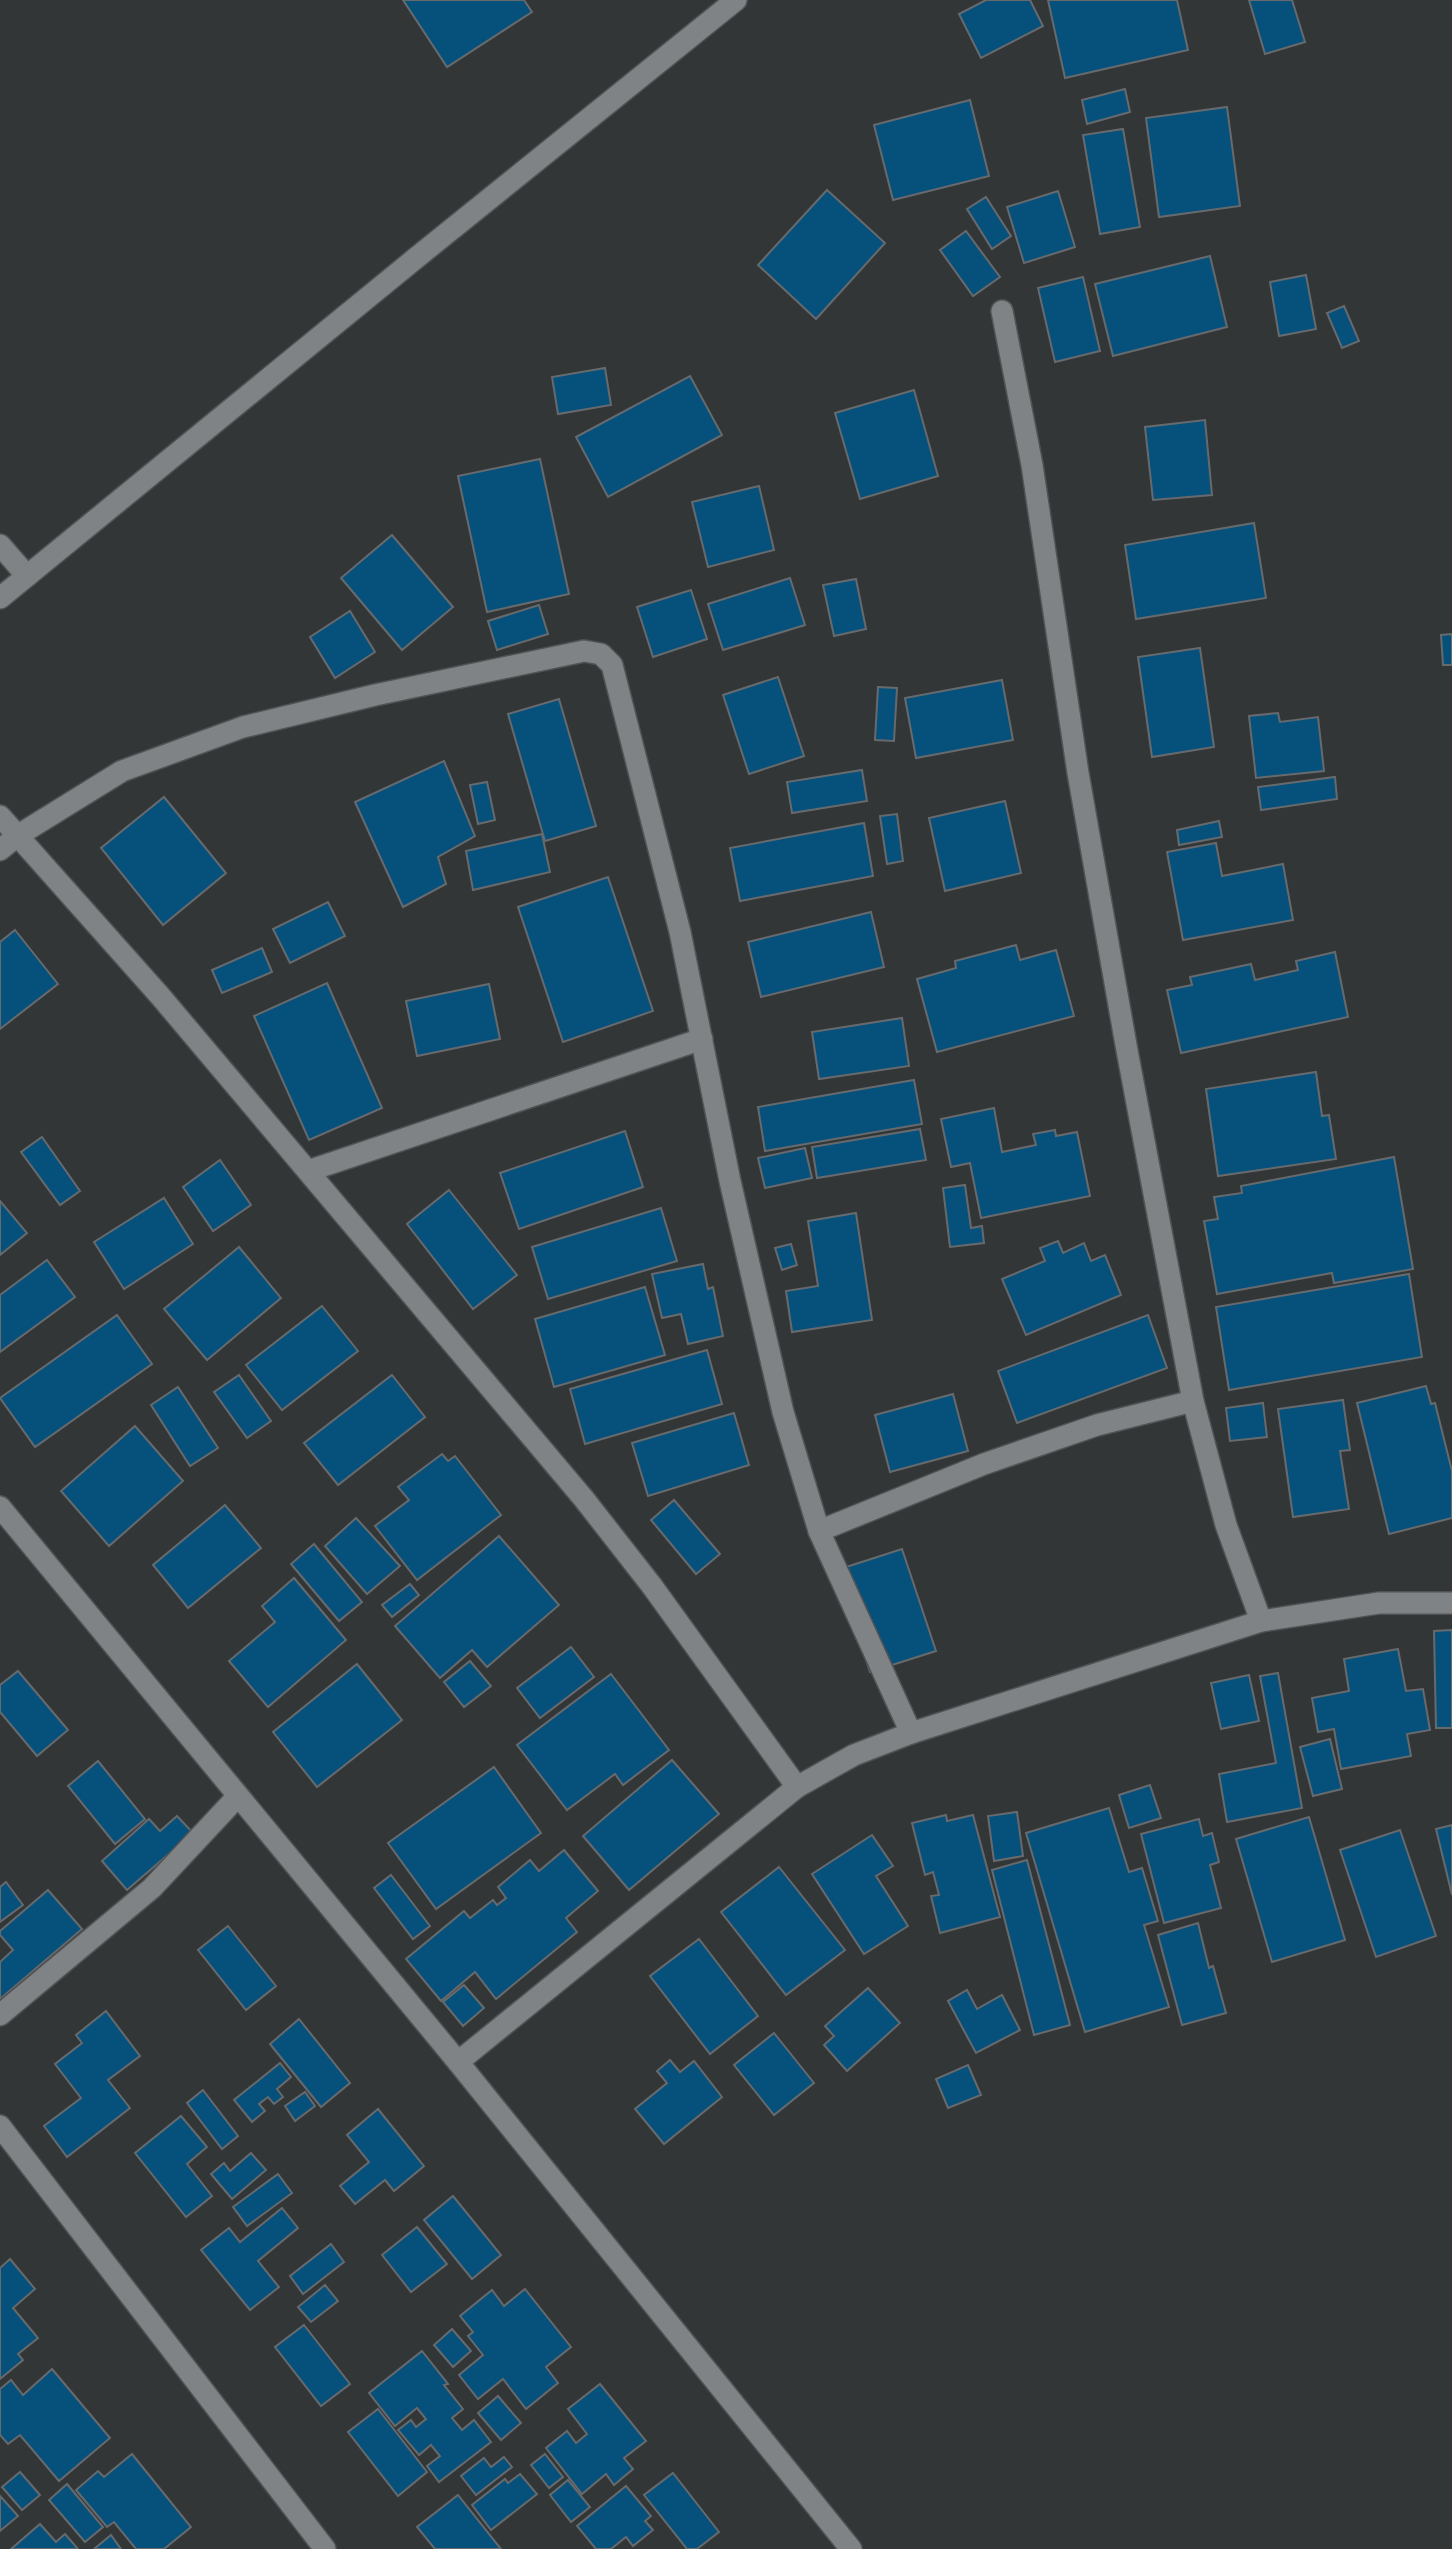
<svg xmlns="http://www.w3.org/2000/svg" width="1452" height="2549" viewBox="0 0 1452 2549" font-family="Mulish,sans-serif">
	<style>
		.building { fill: #06507c; stroke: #676a6d; stroke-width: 2 }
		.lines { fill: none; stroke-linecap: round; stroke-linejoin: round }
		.street-casing { stroke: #505254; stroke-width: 24 }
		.street { stroke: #7f8385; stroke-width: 21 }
	</style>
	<rect width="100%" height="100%" fill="#323637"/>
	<!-- building -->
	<g class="building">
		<polygon points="403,0 524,0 532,12 447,67"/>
		<polygon points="986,0 1030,0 1043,26 981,58 959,14"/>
		<polygon points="1048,0 1177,0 1188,50 1065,78"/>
		<polygon points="1249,0 1292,0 1305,42 1265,54"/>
		<polygon points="1125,89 1130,112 1087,124 1082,100"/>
		<polygon points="970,100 989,176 893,200 874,125"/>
		<polygon points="1227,107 1240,206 1159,217 1146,118"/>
		<polygon points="1123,129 1140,227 1100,234 1083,135"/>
		<polygon points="827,190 885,243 816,319 758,265"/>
		<polygon points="1058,191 1075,247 1024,263 1007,207"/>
		<polygon points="986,197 1011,236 992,249 967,209"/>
		<polygon points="966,231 1000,277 973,296 940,250"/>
		<polygon points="1210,256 1227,327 1113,356 1095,284"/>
		<polygon points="1306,275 1316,329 1279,336 1270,282"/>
		<polygon points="1083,277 1100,351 1055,362 1038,288"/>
		<polygon points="1344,306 1359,341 1342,348 1327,313"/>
		<polygon points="605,368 611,405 558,414 552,377"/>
		<polygon points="690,376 722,435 608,497 576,437"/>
		<polygon points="914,390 938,476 860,499 835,413"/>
		<polygon points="1205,420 1212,495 1153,500 1145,427"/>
		<polygon points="540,459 569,594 487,612 458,476"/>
		<polygon points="759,486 774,550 708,567 692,502"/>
		<polygon points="1254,523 1266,598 1136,619 1125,545"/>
		<polygon points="392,535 453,607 402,650 341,578"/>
		<polygon points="790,578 805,625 723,650 708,604"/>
		<polygon points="856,579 866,629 834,636 823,585"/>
		<polygon points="691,590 707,639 653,657 637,607"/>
		<polygon points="539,605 548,634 497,650 488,621"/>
		<polygon points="350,611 375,652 335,678 310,637"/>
		<polygon points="1452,634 1452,665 1443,665 1441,635"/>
		<polygon points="1200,648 1214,747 1152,757 1138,657"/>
		<polygon points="778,677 804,756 749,774 723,695"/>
		<polygon points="1002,680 1013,740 916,758 905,698"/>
		<polygon points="878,687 897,688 894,741 875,740"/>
		<polygon points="559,699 596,826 545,841 508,714"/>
		<polygon points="1278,713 1280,722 1318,717 1324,771 1256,778 1249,716"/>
		<polygon points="444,761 475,836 438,857 446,884 403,907 355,802"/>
		<polygon points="862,770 867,801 792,813 787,782"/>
		<polygon points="1335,777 1337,799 1261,810 1258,787"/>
		<polygon points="487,782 495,820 478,824 470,785"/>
		<polygon points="164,797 226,873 163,925 101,848"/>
		<polygon points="1005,801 1021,873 945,891 929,818"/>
		<polygon points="897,814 903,861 887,864 880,816"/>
		<polygon points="1219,821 1222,837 1179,845 1177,830"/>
		<polygon points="864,823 873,876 740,901 730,848"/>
		<polygon points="542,834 550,872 473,890 466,851"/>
		<polygon points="1216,843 1222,876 1283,864 1293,920 1183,940 1167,852"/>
		<polygon points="608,877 653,1011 563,1042 518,907"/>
		<polygon points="328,902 345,936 290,963 273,929"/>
		<polygon points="871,912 884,967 761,997 748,942"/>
		<polygon points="15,930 58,984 0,1029 0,942"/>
		<polygon points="1016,945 1020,960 1056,950 1074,1016 937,1052 917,979 956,968 955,961"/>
		<polygon points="262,948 272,972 222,993 212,970"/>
		<polygon points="1335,952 1348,1017 1181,1053 1167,990 1192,985 1190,977 1251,964 1255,980 1298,970 1296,961"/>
		<polygon points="327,983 382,1108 309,1140 254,1016"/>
		<polygon points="489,984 500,1039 417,1056 406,1001"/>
		<polygon points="902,1018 909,1066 819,1079 812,1032"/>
		<polygon points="1316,1072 1322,1116 1329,1115 1336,1159 1218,1176 1206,1089"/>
		<polygon points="914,1080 922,1124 765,1151 758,1107"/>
		<polygon points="994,1108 1002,1152 1036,1145 1033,1134 1055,1130 1056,1136 1077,1132 1090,1196 981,1218 970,1163 951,1167 941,1119"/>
		<polygon points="920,1129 926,1160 817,1178 812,1147"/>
		<polygon points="625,1131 643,1187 519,1229 500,1173"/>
		<polygon points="42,1137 80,1191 60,1205 21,1152"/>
		<polygon points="805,1148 812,1178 765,1188 758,1158"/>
		<polygon points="1394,1157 1413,1269 1334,1283 1332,1273 1217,1294 1204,1221 1218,1219 1214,1197 1242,1193 1241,1186"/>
		<polygon points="220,1160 251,1205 213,1231 183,1187"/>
		<polygon points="965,1185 971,1228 982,1226 984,1243 950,1247 943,1188"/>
		<polygon points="449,1190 517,1275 473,1309 407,1224"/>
		<polygon points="164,1198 193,1244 124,1289 94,1242"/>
		<polygon points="0,1201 27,1233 0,1255"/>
		<polygon points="661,1208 677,1261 548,1299 532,1247"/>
		<polygon points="856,1213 872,1320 792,1332 786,1291 818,1286 808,1221"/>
		<polygon points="1058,1241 1063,1253 1084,1243 1091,1261 1105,1255 1121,1295 1026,1335 1002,1279 1045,1261 1040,1248"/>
		<polygon points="791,1244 797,1265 782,1270 775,1248"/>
		<polygon points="239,1247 281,1298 207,1360 164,1309"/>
		<polygon points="47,1260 75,1297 0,1352 0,1295"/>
		<polygon points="703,1264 708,1289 713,1287 723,1336 688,1344 681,1314 662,1318 652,1274"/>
		<polygon points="1409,1274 1422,1357 1229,1390 1216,1307"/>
		<polygon points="645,1287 665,1355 554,1387 535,1319"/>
		<polygon points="322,1306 358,1351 282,1410 246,1365"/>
		<polygon points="117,1315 152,1364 35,1447 0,1398"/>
		<polygon points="1148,1315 1167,1368 1017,1423 998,1371"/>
		<polygon points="707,1350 722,1404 585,1444 570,1389"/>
		<polygon points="239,1375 271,1421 247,1438 214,1392"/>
		<polygon points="392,1375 425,1417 338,1485 304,1443"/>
		<polygon points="1426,1386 1431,1404 1435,1403 1452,1471 1452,1518 1389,1534 1357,1403"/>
		<polygon points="178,1387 218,1448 190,1466 151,1405"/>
		<polygon points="953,1394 968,1451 890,1472 875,1415"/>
		<polygon points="1343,1400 1350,1450 1340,1451 1349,1509 1293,1517 1278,1409"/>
		<polygon points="1263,1403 1267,1437 1230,1441 1226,1408"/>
		<polygon points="734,1413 749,1465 648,1496 632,1443"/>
		<polygon points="135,1426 183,1481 109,1546 61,1491"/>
		<polygon points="442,1454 448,1461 455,1456 501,1515 417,1580 375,1526 409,1500 398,1487"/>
		<polygon points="674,1500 720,1554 696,1574 651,1520"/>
		<polygon points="225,1505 261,1548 188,1608 153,1565"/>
		<polygon points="356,1518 400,1566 367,1594 325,1546"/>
		<polygon points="499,1536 559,1605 487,1667 472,1650 440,1678 395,1626"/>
		<polygon points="314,1544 362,1602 339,1621 291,1564"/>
		<polygon points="902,1549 936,1651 870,1672 837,1570"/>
		<polygon points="294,1578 346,1640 268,1707 229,1661 275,1622 262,1606"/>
		<polygon points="410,1584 419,1595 392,1617 382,1605"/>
		<polygon points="1452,1630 1452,1728 1436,1728 1434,1631"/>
		<polygon points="571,1647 594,1677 540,1718 517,1688"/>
		<polygon points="1398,1649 1406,1691 1423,1689 1430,1730 1407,1734 1411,1756 1341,1769 1334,1729 1318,1732 1312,1698 1349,1691 1344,1659"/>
		<polygon points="470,1661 491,1686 464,1707 444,1682"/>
		<polygon points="357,1664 402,1720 317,1787 273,1732"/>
		<polygon points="18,1671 68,1730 37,1756 0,1712 0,1685"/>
		<polygon points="1278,1673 1302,1808 1227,1822 1219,1774 1276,1763 1260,1676"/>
		<polygon points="611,1674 669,1750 623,1785 615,1774 567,1810 517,1745"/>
		<polygon points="1249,1675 1259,1721 1221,1729 1211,1683"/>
		<polygon points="1330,1739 1342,1789 1313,1796 1300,1747"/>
		<polygon points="672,1760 719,1814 629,1890 583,1836"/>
		<polygon points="98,1761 145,1819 115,1844 68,1786"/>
		<polygon points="494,1767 541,1833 436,1909 388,1843"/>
		<polygon points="1150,1785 1161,1818 1129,1828 1119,1795"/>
		<polygon points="1109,1808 1129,1872 1142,1868 1158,1921 1144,1925 1169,2007 1085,2032 1026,1833"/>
		<polygon points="1017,1812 1023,1856 994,1861 988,1816"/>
		<polygon points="946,1815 947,1821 973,1815 1000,1917 940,1933 931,1896 939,1895 933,1872 925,1875 912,1823"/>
		<polygon points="177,1816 193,1833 127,1890 102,1861 149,1819 160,1831"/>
		<polygon points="1309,1817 1345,1940 1272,1962 1236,1839"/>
		<polygon points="1199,1819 1203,1836 1212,1833 1219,1862 1210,1865 1221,1908 1164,1923 1141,1834"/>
		<polygon points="1452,1825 1452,1895 1436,1829"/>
		<polygon points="1400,1830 1436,1936 1376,1957 1340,1850"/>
		<polygon points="872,1835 893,1866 876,1876 908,1926 864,1954 812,1874"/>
		<polygon points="564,1850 598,1891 566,1918 577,1932 496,1999 475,1972 441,2001 406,1959 464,1911 470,1918 493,1900 497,1905 506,1898 498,1887 530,1860 539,1871"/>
		<polygon points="1027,1860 1070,2025 1034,2035 992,1870"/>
		<polygon points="779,1867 845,1950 786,1995 721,1912"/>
		<polygon points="391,1875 430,1926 413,1939 374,1888"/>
		<polygon points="6,1882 23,1905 0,1922 0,1887"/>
		<polygon points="48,1890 82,1929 0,1999 0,1962 13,1950 0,1935 0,1931"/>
		<polygon points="1198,1923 1209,1968 1213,1966 1226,2013 1182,2025 1158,1935"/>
		<polygon points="228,1926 276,1986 246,2010 198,1950"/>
		<polygon points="699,1939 758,2016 710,2054 650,1976"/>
		<polygon points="464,1985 484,2008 463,2026 443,2002"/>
		<polygon points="868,1988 900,2023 847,2071 824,2045 834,2036 825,2026"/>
		<polygon points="967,1990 977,2009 1002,1995 1020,2030 976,2053 948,2001"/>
		<polygon points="106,2011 140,2056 108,2080 130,2108 67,2157 44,2126 81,2098 55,2064 82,2043 76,2035"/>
		<polygon points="299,2019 350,2083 321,2107 270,2044"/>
		<polygon points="774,2033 814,2083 774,2115 734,2065"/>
		<polygon points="670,2060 680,2072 694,2061 722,2097 664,2144 635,2109 667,2083 657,2071"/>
		<polygon points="280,2063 291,2077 277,2089 283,2097 274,2104 268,2097 259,2104 265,2111 252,2122 234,2100"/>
		<polygon points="968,2065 981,2095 948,2108 936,2079"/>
		<polygon points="203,2090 238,2136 222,2149 187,2103"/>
		<polygon points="305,2092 315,2106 295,2121 285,2106"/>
		<polygon points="378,2109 424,2166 394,2191 385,2180 355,2204 340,2186 369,2162 347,2135"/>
		<polygon points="181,2116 207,2147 187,2164 212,2196 186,2217 135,2153"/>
		<polygon points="251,2153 266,2170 232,2199 211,2174 224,2163 230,2171"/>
		<polygon points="278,2174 292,2193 247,2226 233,2207"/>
		<polygon points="453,2196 501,2255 472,2279 424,2220"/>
		<polygon points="282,2208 298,2228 258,2261 279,2287 250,2310 201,2250 229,2228 240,2242"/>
		<polygon points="417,2227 447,2264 411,2292 382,2255"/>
		<polygon points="331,2244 344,2262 303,2294 290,2276"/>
		<polygon points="10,2259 35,2289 13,2308 38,2338 18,2354 23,2360 0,2379 0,2268"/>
		<polygon points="325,2285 338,2301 311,2322 298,2307"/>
		<polygon points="525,2289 571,2347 546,2367 558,2383 526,2409 503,2379 478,2399 459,2375 483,2355 468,2336 473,2332 460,2316 492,2290 504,2306"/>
		<polygon points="304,2325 350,2384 321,2406 275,2347"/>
		<polygon points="452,2329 471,2351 453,2367 434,2345"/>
		<polygon points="422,2351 448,2384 444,2385 463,2409 452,2418 462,2430 474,2420 491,2442 439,2482 427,2466 440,2456 431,2445 419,2455 398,2430 411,2420 416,2427 426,2419 417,2408 395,2426 369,2393"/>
		<polygon points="52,2369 110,2438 59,2481 20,2435 8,2444 0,2435 0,2389 11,2380 23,2395"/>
		<polygon points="600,2384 646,2441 624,2458 633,2469 614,2485 606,2474 582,2494 546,2448 567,2431 576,2443 587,2434 568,2409"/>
		<polygon points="498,2396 521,2423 501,2440 478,2413"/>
		<polygon points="378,2409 427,2472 398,2496 348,2432"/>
		<polygon points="132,2454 191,2527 164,2549 136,2549 114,2522 107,2527 76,2490 98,2471 104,2477"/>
		<polygon points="545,2454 563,2477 549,2488 531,2465"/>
		<polygon points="504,2457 512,2467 476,2495 461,2476 484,2458 491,2467"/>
		<polygon points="20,2472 40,2495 22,2510 2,2487"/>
		<polygon points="673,2473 719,2532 697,2549 687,2549 644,2495"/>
		<polygon points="520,2474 537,2494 491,2530 472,2505 505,2479 508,2483"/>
		<polygon points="568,2480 590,2507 571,2522 550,2495"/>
		<polygon points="67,2484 103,2527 85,2542 49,2500"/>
		<polygon points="626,2486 651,2516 645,2521 653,2530 633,2546 626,2537 611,2549 596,2549 577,2526"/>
		<polygon points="458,2495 501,2549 435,2549 417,2527"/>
		<polygon points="0,2496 18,2516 0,2531"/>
		<polygon points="40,2524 56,2542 65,2534 78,2549 11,2549"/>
		<polygon points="111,2535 121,2549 94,2549"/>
	</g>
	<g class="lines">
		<!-- street casing -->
		<g class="street-casing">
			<g id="street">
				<polyline points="1002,311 1032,465 1078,773 1126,1045 1193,1401 1226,1525 1261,1621"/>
				<polyline points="0,545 27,576"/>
				<polyline points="0,598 416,258 736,0"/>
				<polyline points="0,816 161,997 584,1499 652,1586 797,1787"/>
				<polyline points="0,850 17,836 122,771 243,727 375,695 584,651 601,654 612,665 680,932 730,1181 783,1412 819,1531 911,1733"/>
				<polyline points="308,1171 702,1039"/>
				<polyline points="0,1507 458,2062 851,2549"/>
				<polyline points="819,1531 984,1464 1097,1425 1193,1401"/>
				<polyline points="0,2015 152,1888 238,1796"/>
				<polyline points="458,2062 797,1787 854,1755 911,1733 1261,1621 1379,1603 1452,1603"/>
				<polyline points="0,2126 325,2549"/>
			</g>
		</g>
		<!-- street -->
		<use href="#street" class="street"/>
	</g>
</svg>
